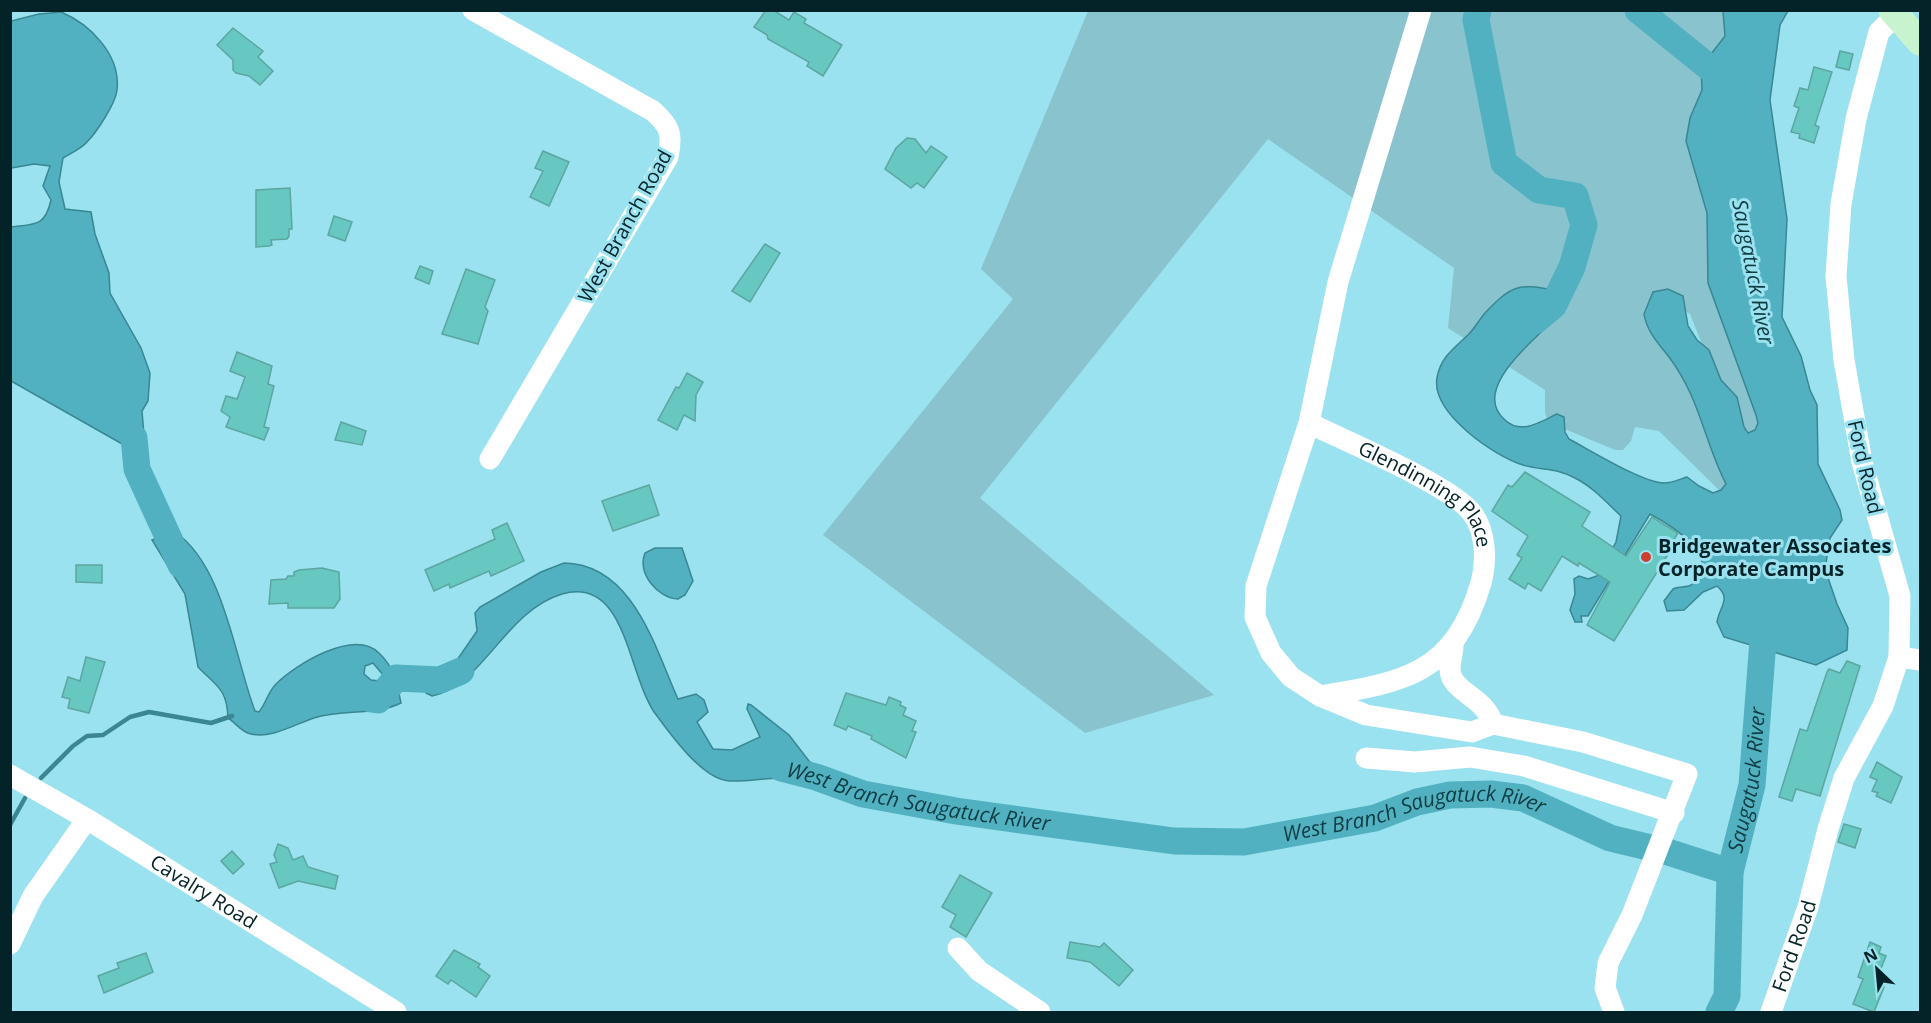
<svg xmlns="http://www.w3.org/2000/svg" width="1931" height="1023" viewBox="0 0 1931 1023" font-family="'Open Sans',sans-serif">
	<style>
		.green { fill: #89c3ce }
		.water { fill: #51b1c1; stroke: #3a8693; stroke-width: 1.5; fill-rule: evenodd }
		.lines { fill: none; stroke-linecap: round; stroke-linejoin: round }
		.stream { stroke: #3a8693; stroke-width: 4.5 }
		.river { stroke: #51b1c1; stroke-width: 27 }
		.building { fill: #66c8c1; stroke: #5da5a0; stroke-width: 1.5 }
		.minor { stroke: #fff; stroke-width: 21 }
		.major { stroke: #c7f3cf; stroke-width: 27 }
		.poi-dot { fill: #cc3f30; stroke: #9ae2ef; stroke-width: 2 }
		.labels { text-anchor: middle; stroke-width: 6; stroke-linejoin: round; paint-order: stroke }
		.street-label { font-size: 20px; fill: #042328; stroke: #9ae2ef }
		.poi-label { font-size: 20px; font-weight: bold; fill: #042328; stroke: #9ae2ef; text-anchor: start }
		.water-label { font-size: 21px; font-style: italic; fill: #103d44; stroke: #9ae2ef }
	</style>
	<rect width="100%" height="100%" fill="#9ae2ef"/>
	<!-- green -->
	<polygon class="green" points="1088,11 1752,11 1761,408 1754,439 1739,420 1709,362 1690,314 1668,301 1670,347 1728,478 1729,500 1659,431 1635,427 1631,441 1623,450 1615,450 1548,422 1545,412 1545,390 1448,328 1454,268 1268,139 980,498 1214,695 1085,733 823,535 1013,299 981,269"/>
	<!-- water -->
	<g class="water">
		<path d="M1723,11H1788L1780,25L1770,100L1787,219L1782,317L1801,356L1810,390L1817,405L1818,464L1840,510L1842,520L1830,538L1825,569L1837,604L1848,628L1847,650L1816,665L1724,637L1717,622C1719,607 1732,599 1717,586L1703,592L1684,610L1667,611L1664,601L1673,589C1679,586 1686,588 1691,585C1727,559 1669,524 1650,514L1588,616H1581L1582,622H1575L1570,610L1575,594L1574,579L1579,576L1588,579L1597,576L1616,542L1621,516C1607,503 1593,487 1575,478C1555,467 1542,471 1523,465C1494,456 1431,413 1437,378C1440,358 1454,348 1468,335C1475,328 1479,320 1485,313C1511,286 1517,283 1553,290L1560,298L1564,309C1544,334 1467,387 1505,420C1521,435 1540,422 1557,414L1564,417L1565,432L1569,439C1590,450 1643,483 1664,483C1672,483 1680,479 1687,477L1699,486L1713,493L1721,490L1726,484C1704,441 1700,398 1669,357C1658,343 1647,332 1644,314L1653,292L1668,289L1683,296L1688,326L1697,340L1709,350L1721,380L1737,397L1744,427L1748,433L1755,430L1758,423L1756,415L1708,283L1707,213L1686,141L1690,118L1702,90L1701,67L1725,36Z"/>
		<path d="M61,12C90,24 121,55 117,90C116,103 96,133 87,142C81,149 71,153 63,158L59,182L65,209L91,212L95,234L109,273L110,293L141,348L150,373L148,401L142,411L144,435L131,449L11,381V227C35,224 45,227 51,200L43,186L50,166L34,164L11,168V21L39,14Z"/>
		<path d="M175,532C224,565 235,659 255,711L259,712C266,703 268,692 276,684C295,665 354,628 379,653C394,667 397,683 401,703C374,716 342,709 314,718C295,724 271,739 251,734C241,732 236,723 228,718C227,688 216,686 198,667L185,594L152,540ZM373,663L384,676L380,681L371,680L364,674L365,666Z"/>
		<path d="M655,548H682L693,581L685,595L678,599C658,598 637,574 645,553Z"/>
		<path d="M564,563C633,564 655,648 678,699L696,694L704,700L708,712L697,722L713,749L732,750L760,737L747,709L748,704L751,705L789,735L809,761L822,770L810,785C778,772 762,782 730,781C703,780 672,736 657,716C627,678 628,575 562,594C505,611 483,686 432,696L426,693L425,681L447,672L455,663L477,631L475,613L480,607L541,572Z"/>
	</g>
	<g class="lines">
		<!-- stream -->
		<g class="stream">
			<polyline points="41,778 73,746 87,736 103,735 130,717 149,712 211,723 232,716"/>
			<polyline points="10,825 25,798"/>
		</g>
		<!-- river -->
		<g class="river">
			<polyline points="1478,10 1476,20 1504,163 1539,190 1575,196 1584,225 1572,267 1553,306 1535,321"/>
			<polyline points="1638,10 1732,86"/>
			<polyline points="134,438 137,469 181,565"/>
			<polyline points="371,699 378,700 396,678 440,680 461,671"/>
			<path id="s1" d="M781,768L816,777L863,794L956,811L1174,841L1244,842L1375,818L1417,802L1450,795L1491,794L1523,798L1610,838L1668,852L1730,872"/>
			<path id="s2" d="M1719,1012L1727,996L1730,872L1752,785L1765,614"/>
		</g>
	</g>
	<!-- building -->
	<g class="building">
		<polygon points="766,10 773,10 789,20 794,12 806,19 804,23 842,45 823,76 807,66 809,62 768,39 767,35 754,27"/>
		<polygon points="233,28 263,51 258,57 273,71 260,85 249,76 236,73 233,70 233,60 217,45"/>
		<polygon points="1840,51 1853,54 1849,70 1836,67"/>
		<polygon points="1814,67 1832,72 1815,125 1819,127 1814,143 1799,138 1800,134 1791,132 1799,108 1794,106 1800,88 1808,90"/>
		<polygon points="907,138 915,139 926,153 931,146 947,157 924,188 917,183 911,188 885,169 896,148"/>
		<polygon points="543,151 569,162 549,206 530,197 543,171 535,168"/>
		<polygon points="290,188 292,229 289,229 289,236 287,239 271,240 272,245 269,246 256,247 256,190"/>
		<polygon points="334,216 352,222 345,241 328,235"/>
		<polygon points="765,244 780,253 750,302 732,291"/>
		<polygon points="420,266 433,271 429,284 415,278"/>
		<polygon points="466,269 495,280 485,307 488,311 478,344 442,334"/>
		<polygon points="237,352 272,366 268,384 274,386 264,427 269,428 264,440 226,427 230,417 221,411 226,396 237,399 245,377 230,371"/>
		<polygon points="687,373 703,382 696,395 695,421 684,415 677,430 658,420 676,387 679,388"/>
		<polygon points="341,422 366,431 362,445 335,440"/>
		<polygon points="1525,472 1590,512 1582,526 1626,556 1652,517 1678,533 1670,546 1672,548 1614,641 1587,625 1610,582 1579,563 1578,566 1562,556 1541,591 1528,583 1525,589 1509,579 1522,558 1517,555 1528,536 1492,511 1508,485 1512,487"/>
		<polygon points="649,485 659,515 613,531 602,501"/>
		<polygon points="507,523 524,561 491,576 489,571 450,588 449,584 434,591 425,570 495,539 492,530"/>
		<polygon points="76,565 102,565 102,583 76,582"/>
		<polygon points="322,568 339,572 340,599 334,608 288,608 288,603 269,604 271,580 286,579 288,576 294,576 294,572 299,570"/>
		<polygon points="86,657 105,662 89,713 68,708 70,699 62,697 68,677 80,681"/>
		<polygon points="1847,661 1860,666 1820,796 1796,789 1792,801 1779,797 1800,729 1807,731 1827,672 1829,669 1840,673"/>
		<polygon points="846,693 886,705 889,697 901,702 900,705 906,708 903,715 916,721 912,731 916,732 906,758 871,739 872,736 848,726 846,730 834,725"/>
		<polygon points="1877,762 1902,777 1891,803 1876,796 1878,793 1872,791 1877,780 1870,777"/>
		<polygon points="1844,824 1861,829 1855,848 1838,842"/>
		<polygon points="278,844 288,848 293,860 303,856 308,867 338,876 335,889 298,881 279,888 270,864 277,862 274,855"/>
		<polygon points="232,851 244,864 233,874 221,861"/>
		<polygon points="960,875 992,893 966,937 950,927 956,915 942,907"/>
		<polygon points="1070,942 1100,947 1104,943 1133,970 1119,986 1090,962 1067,958"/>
		<polygon points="1870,942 1881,947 1879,953 1886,956 1878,976 1884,978 1881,985 1884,987 1874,1012 1853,1004 1863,979 1858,977"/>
		<polygon points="454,950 480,964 478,967 490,976 476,997 451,980 448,984 436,976"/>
		<polygon points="146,953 153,972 104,993 98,976 119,968 117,963"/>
	</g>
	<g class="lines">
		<!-- minor -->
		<g class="minor">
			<path d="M473,10L653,111C670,126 673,134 668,157L490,459"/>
			<path id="s3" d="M1309,423C1345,441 1451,485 1472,513C1486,531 1487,561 1481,583C1454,674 1405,682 1320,696L1291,677L1271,653L1255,617L1256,586L1309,423L1338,282L1421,10"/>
			<path d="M1453,645C1453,653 1450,661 1450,669C1450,692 1485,696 1493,724"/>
			<polyline points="1899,657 1920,660"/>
			<polyline points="1320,696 1366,715 1472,732 1493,724 1583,742 1687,774 1632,915 1608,963 1605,988 1614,1012"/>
			<polyline points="1366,758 1415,762 1470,757 1524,766 1674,813"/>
			<path id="s4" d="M10,775L87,819L396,1012"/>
			<polyline points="10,944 33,896 87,819"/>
			<polyline points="958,948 979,971 1040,1012"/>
			<path id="s5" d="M1771,1012L1808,907L1828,829L1844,778L1883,706L1899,657L1900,596L1862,462L1844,360L1836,276L1841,204L1856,119L1879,32L1896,15"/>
		</g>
		<!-- major -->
		<polyline class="major" points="1892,10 1920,42"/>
	</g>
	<!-- markers -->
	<circle class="poi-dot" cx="1646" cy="557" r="6"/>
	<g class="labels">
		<!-- street labels -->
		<g class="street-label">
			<text transform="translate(625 226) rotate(-61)" y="7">West Branch Road</text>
			<text transform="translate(1865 467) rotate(77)" y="7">Ford Road</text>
			<text dy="7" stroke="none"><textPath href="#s3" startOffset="140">Glendinning Place</textPath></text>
			<text dy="7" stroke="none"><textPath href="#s4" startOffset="226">Cavalry Road</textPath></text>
			<text dy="7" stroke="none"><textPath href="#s5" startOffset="70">Ford Road</textPath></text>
		</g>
		<!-- poi labels -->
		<g class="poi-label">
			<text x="1658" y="553">Bridgewater Associates<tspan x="1658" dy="23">Corporate Campus</tspan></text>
		</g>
		<!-- water labels -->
		<g class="water-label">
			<text transform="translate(1753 272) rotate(79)" y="7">Saugatuck River</text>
			<text dy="7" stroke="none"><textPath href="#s2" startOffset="236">Saugatuck River</textPath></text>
			<text dy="7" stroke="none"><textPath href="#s1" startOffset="141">West Branch Saugatuck River</textPath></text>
			<text dy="7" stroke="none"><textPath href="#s1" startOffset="645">West Branch Saugatuck River</textPath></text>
		</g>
	</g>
	<!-- border -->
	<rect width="1931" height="1023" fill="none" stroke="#042328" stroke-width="24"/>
	<!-- north arrow -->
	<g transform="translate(1877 969) rotate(334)" stroke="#9ae2ef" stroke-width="4.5" paint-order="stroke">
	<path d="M0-4.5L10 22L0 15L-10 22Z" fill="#042328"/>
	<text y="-9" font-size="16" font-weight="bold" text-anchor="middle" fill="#042328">N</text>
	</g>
</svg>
